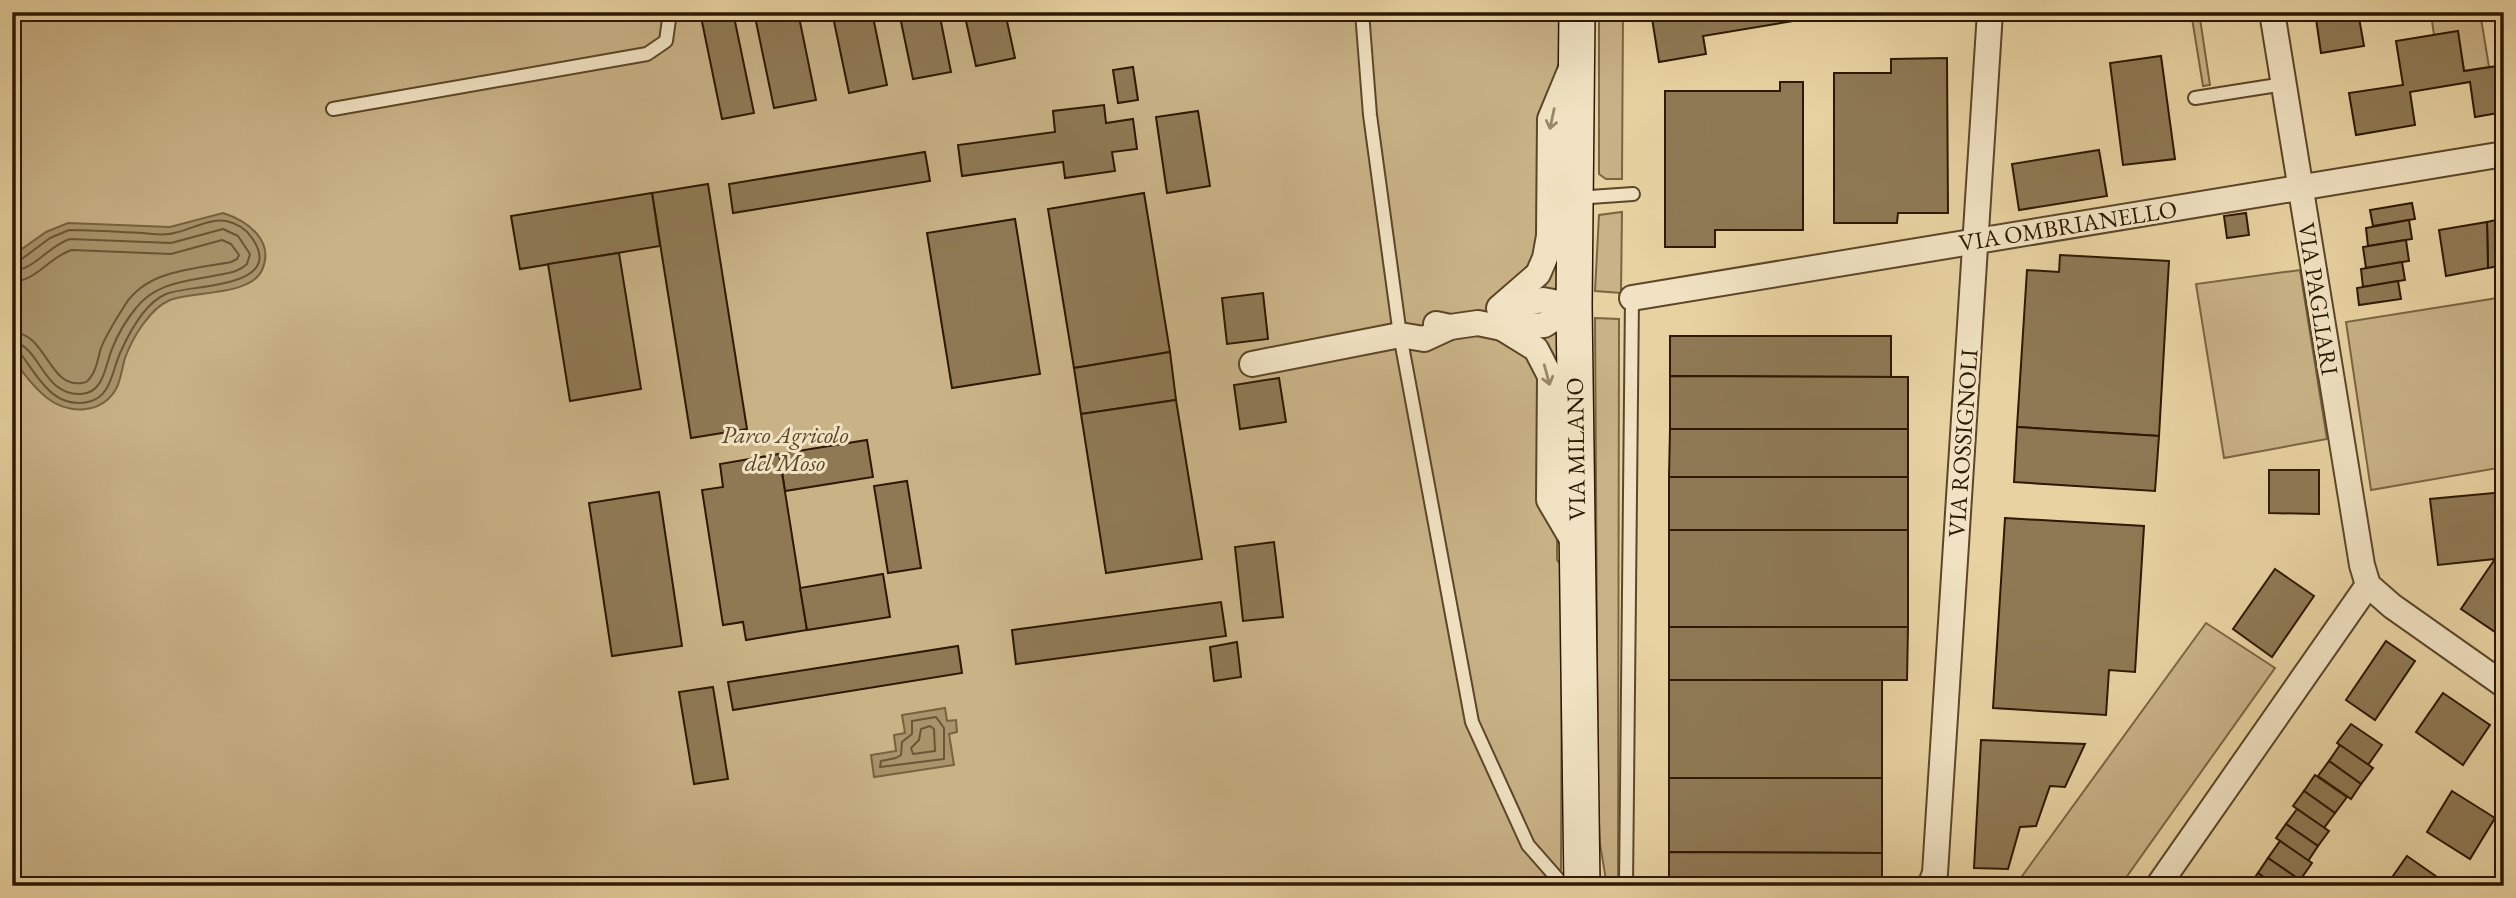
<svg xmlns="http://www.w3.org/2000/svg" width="2516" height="898" viewBox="0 0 2516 898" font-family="'EB Garamond',serif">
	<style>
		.green { fill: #c8b286; stroke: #7a6543; stroke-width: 2 }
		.water { fill: #a8936a; stroke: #776240; stroke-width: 2 }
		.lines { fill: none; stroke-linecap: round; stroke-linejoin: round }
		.shore { stroke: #6a5635; stroke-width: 2 }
		.building { fill: #8e7954; stroke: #2d1800; stroke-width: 2 }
		.lane-casing { stroke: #5c4628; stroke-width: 16 }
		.street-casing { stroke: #5c4628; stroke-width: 28 }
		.secondary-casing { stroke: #2d1800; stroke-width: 38 }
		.lane { stroke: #f0e2c2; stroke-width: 12 }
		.street { stroke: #f0e2c2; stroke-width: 24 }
		.secondary { stroke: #f0e2c2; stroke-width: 35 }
		.oneway { stroke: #98876b }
		.labels { text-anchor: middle; stroke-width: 6; stroke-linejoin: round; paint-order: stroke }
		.street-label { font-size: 24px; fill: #2d1800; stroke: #f0e2c2 }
		.park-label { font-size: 24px; font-style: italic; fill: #5c4628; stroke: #f0e2c2 }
	</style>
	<rect width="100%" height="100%" fill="#e8d2a1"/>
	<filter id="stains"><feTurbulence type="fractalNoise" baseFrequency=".00286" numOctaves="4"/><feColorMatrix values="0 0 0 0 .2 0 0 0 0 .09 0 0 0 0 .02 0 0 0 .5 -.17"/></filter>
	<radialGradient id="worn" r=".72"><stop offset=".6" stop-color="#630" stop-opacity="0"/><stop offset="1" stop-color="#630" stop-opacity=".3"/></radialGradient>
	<!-- green -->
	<g class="green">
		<polygon points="12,12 1565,12 1565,52 1557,74 1557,560 1562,566 1561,868 1558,886 12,886"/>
		<polygon points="1599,12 1623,12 1622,179 1606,179 1599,174"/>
		<polygon points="2191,12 2199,12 2210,85 2203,86"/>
		<polygon points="2441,12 2480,12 2489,67 2464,71 2458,32 2434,35 2431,14"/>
		<polygon points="1622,212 1621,293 1595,291 1599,215"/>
		<polygon points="2300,270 2327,439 2224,458 2196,284"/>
		<polygon points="2504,297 2504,467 2371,490 2346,322"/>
		<polygon points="1595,318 1619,319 1618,886 1607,886 1600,844 1598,804"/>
		<polygon points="2206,623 2275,668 2120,886 1961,886 1959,880 2017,883"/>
	</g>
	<!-- water -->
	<g class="water">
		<path d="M223,213C248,221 275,241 262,270C251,296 193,291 170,300C149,309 132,339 125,358C122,368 121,380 116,389C101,415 68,414 47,398C36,389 15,366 12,352C11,344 12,334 12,326C12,302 12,279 12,256L46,232L68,223L170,227Z"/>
		<polygon points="945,708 947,721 956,720 957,732 949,734 954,765 874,777 871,755 896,751 894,735 905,733 902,715"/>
	</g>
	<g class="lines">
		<!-- shore -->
		<g class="shore">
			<path d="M12,262L19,261L50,238L69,230C93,230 118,232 143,233C153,234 165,236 174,233C190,230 210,218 226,221C236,223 246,229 252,238C287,289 190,284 166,294C145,303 130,331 121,351C112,369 112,397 88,402C52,409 38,376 20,353L12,351"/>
			<path d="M12,271C35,270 49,245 70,239L171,243L223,229L238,236L250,254L247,264C239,272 229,273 218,275C188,281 156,282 136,308C127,319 117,336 112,349C105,366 104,393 81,394C42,396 40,344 12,342"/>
			<path d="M12,282C37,281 50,256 72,250L171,254L222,240L231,244L239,255L237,259L231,262C194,269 147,270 125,305C117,318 107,333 101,348C98,357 97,370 90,378C88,381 86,383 82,383C48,388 47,333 12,332"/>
			<polygon points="936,717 944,728 944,759 880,767 881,761 896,758 901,755 902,742 912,734 912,721"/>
			<polygon points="930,726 934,729 935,751 913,754 911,748 919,740 921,729"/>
		</g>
	</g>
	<!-- building -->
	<g class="building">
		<polygon points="700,12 733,12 754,113 722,119"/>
		<polygon points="754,12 798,12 816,100 774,108"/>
		<polygon points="832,12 872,12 887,85 849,93"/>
		<polygon points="899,12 939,12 951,72 913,79"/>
		<polygon points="964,12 1005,12 1015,58 976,66"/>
		<polygon points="1651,12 1848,12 1703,36 1706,54 1659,62"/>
		<polygon points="2315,12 2358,12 2364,46 2321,53"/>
		<polygon points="2458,31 2464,71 2504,65 2504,112 2475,117 2470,82 2410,92 2415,125 2356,135 2349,93 2403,85 2396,41"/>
		<polygon points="2161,56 2175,159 2123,165 2110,63"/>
		<polygon points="1947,58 1948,213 1898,213 1897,223 1834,223 1834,73 1891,73 1891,59"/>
		<polygon points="1133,67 1138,100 1118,103 1113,70"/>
		<polygon points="1780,82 1803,82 1803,230 1715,230 1715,247 1665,247 1665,91 1780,91"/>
		<polygon points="1104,105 1106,123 1133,119 1137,149 1112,152 1115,171 1065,178 1063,162 962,176 958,145 1055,132 1053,111"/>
		<polygon points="1198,111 1210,186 1167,193 1156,117"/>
		<polygon points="2099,150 2107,196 2019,210 2012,164"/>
		<polygon points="925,152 930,181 733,213 729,184"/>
		<polygon points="708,184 747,429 691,438 652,193"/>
		<polygon points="652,193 660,246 520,269 511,216"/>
		<polygon points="1144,193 1170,352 1074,368 1048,209"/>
		<polygon points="2412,203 2415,219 2373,226 2370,210"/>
		<polygon points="2246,213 2249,235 2227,238 2224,216"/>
		<polygon points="2504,218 2504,265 2488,268 2487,222"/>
		<polygon points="1015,219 1040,374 952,388 927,233"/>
		<polygon points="2409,220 2412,239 2368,246 2366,228"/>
		<polygon points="2487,222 2488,268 2446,276 2439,230"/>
		<polygon points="2406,240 2409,261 2366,268 2363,247"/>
		<polygon points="619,253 641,389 570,401 548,264"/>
		<polygon points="2060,255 2169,261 2159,436 2017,427 2027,270 2059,272"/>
		<polygon points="2402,262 2405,280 2363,287 2361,269"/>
		<polygon points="2398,281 2401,299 2359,305 2357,288"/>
		<polygon points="1263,293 1268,339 1227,344 1222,298"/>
		<polygon points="1670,336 1891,336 1891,377 1670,376"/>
		<polygon points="1170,352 1176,400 1081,414 1074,368"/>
		<polygon points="1670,376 1908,377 1908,429 1670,429"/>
		<polygon points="1279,378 1286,422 1240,429 1234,385"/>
		<polygon points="1176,400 1202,559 1106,573 1081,414"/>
		<polygon points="2017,427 2159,436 2155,491 2014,482"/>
		<polygon points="1670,429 1908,429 1908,477 1669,477"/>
		<polygon points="867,440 873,477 785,491 779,454"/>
		<polygon points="779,454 807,630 746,640 743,622 723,625 702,490 723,487 720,464"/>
		<polygon points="2269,470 2319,470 2319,514 2269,513"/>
		<rect x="1669" y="477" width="239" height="53"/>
		<polygon points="907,481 921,568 888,573 874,486"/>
		<polygon points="659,492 682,646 612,656 589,503"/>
		<polygon points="2504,492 2504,638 2461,609 2495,559 2438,565 2430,499"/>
		<polygon points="2005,518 2144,526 2135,672 2109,670 2106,715 1993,708"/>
		<rect x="1669" y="530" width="239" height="97"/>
		<polygon points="1274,542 1283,617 1243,621 1235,547"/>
		<polygon points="2275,569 2314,596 2272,657 2233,629"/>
		<polygon points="883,574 890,617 807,630 800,588"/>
		<polygon points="1221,602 1226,636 1016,664 1012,630"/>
		<polygon points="1669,627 1908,627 1907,680 1669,680"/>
		<polygon points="2386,641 2415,661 2375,720 2346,700"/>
		<polygon points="1237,642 1241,677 1214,681 1210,647"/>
		<polygon points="958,646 962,673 733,710 728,682"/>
		<rect x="1669" y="680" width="213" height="98"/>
		<polygon points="713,687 728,779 694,784 679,692"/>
		<polygon points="2443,693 2490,725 2463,765 2416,732"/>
		<polygon points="2351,724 2382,745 2368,765 2337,743"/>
		<polygon points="1981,740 2085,744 2065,787 2050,786 2036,826 2020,827 2008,869 1974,868"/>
		<polygon points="2340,745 2373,768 2361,784 2329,761"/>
		<polygon points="2329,761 2361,784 2351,799 2318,776"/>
		<polygon points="2315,775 2347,797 2335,813 2304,791"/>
		<polygon points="1669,778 1882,778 1882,853 1669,852"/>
		<polygon points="2304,791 2335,813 2324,828 2293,806"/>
		<polygon points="2452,791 2495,818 2470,859 2427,832"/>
		<polygon points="2297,809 2329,831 2318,846 2286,824"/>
		<polygon points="2286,824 2318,846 2308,861 2276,838"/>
		<polygon points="2280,841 2312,863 2300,880 2268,858"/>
		<polygon points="1669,852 1882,853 1882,886 1669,886"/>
		<polygon points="2407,856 2447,884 2445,886 2386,886"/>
		<polygon points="2268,858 2300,880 2296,886 2276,886 2258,873"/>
		<polygon points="2258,873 2276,886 2249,886"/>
	</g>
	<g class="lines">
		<!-- lane casing -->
		<g class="lane-casing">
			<g id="lane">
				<polyline points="1362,12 1370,115 1400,335 1472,722 1528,845 1564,886"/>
				<polyline points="2195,98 2284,84"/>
				<polyline points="333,109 647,54 666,41 670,12"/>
				<polyline points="1576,198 1633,194"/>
				<polyline points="1626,886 1632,298"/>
			</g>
		</g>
		<!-- street casing -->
		<g class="street-casing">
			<g id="street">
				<polyline points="2272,12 2362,565 2368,585 2392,606 2504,685"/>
				<polyline points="1632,298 2504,154"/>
				<polyline points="1500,307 1538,274 1545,258 1549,236 1550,119 1572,66"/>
				<polyline points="1499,308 1543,300 1574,306"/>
				<polyline points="1436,324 1450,327 1478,323 1502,328 1544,325 1574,306"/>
				<polyline points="1502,328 1536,349 1550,376 1549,500 1576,546"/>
				<polyline points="1252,364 1400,335 1424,339 1450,327"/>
				<polyline points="1930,886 1935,873 1990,12"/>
				<polyline points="2158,886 2368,585"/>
			</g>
		</g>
		<!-- secondary casing -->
		<g class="secondary-casing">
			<polyline id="secondary" points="1577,12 1574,306 1582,886"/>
		</g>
		<!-- lane -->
		<use href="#lane" class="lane"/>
		<!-- street -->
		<use href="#street" class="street"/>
		<!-- secondary -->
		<use href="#secondary" class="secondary"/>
	</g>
	<!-- one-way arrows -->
	<defs><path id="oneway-shaft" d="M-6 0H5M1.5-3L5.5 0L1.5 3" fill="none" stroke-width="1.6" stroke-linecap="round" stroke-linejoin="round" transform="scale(1.75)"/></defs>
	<g class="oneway">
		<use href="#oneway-shaft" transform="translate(1552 119) rotate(102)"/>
		<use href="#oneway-shaft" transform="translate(1547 375) rotate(75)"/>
	</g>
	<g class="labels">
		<!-- street labels -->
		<g class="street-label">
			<text transform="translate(2068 226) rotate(-9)" y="8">VIA OMBRIANELLO</text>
			<text transform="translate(2318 299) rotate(81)" y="8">VIA PAGLIARI</text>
			<text transform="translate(1963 443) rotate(-86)" y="8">VIA ROSSIGNOLI</text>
			<text transform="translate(1576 449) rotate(-91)" y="8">VIA MILANO</text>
		</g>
		<!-- park labels -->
		<g class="park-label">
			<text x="785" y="443">Parco Agricolo<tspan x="785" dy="28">del Moso</tspan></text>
		</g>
	</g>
	<!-- margin -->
	<rect width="2516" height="898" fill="none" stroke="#e8d2a1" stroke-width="42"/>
	<rect x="14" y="14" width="2488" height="870" fill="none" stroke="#2d1800" stroke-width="3.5"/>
	<rect x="21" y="21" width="2474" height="856" fill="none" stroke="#2d1800" stroke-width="2"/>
	<rect width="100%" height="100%" filter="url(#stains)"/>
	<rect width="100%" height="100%" fill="url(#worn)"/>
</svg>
